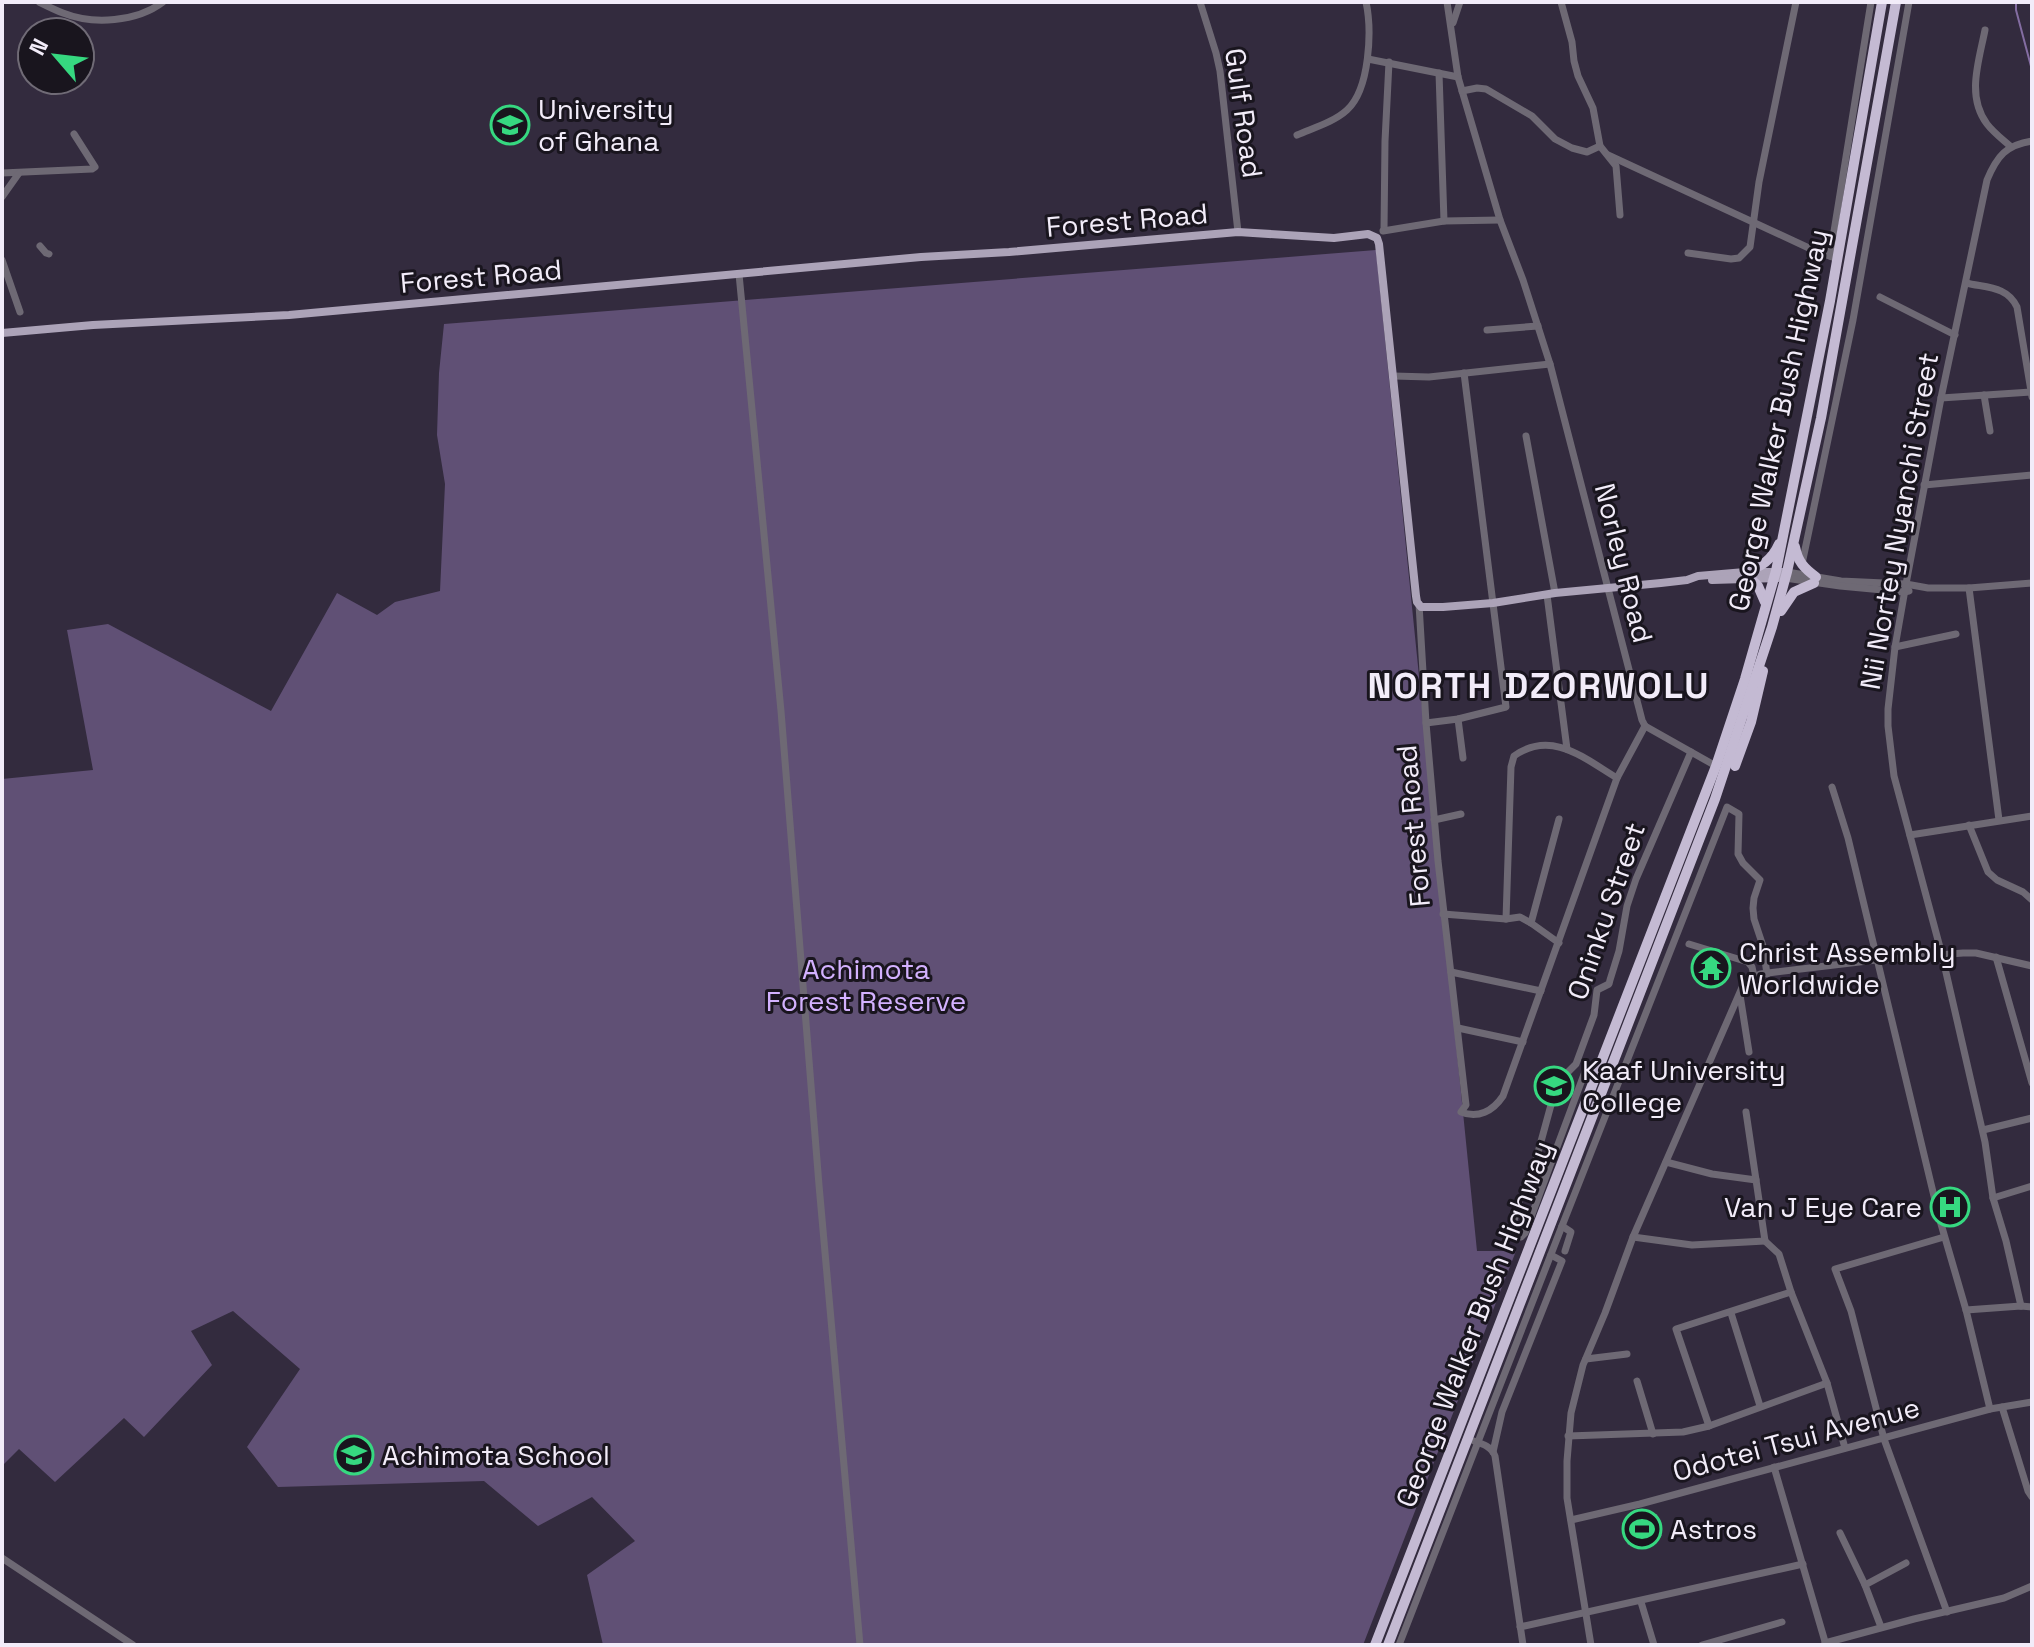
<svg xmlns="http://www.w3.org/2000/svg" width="2034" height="1647" viewBox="0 0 2034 1647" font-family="'Space Grotesk',sans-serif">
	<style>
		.green { fill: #605075 }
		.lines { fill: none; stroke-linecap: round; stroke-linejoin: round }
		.stream { stroke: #846da2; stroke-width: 2 }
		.minor { stroke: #6e6974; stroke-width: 7 }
		.major { stroke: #aca3b8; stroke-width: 8 }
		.highway { stroke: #c4bad3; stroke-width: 10 }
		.labels { text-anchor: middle; stroke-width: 6; stroke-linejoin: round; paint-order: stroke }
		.poi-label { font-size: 28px; fill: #f2ecf9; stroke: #19151e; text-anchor: start }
		.street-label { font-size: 28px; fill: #f2ecf9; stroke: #19151e }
		.park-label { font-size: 28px; fill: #d3b1ff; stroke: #19151e }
		.district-label { font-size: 36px; font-weight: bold; letter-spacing: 2px; fill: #f2ecf9; stroke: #19151e }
	</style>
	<rect width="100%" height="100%" fill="#332b3e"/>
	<!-- green -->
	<g class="green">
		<polygon points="1376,250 1477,1251 1516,1251 1363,1645 603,1645 587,1575 635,1541 592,1497 538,1526 484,1481 278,1487 247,1447 300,1369 233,1311 191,1331 212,1365 144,1437 124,1418 55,1482 19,1449 2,1466 2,779 93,770 67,630 108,624 271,711 337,593 377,615 395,602 440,591 445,484 437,435 439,373 444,324"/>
		<polygon points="1657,1514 1662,1536 1628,1545 1622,1523"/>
	</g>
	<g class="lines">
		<!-- stream -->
		<polyline class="stream" points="2016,2 2016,10 2032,70"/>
		<!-- minor -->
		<g class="minor">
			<path d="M39,2C47,6 55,10 63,13C93,25 137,22 163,2"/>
			<polyline points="1200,2 1216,53 1220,71 1238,232"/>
			<polyline points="1447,2 1458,77 1500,220 1523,280 1550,364 1642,720 1645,726"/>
			<polyline points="1561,2 1572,42 1574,61 1578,76 1593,108 1600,146 1616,166 1620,215"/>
			<polyline points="1453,23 1460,2"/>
			<path d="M1985,30C1979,61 1966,96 1987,124C1993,132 2002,139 2010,146"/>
			<polyline points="1368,59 1458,77"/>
			<polyline points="1439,73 1444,221"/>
			<polyline points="1462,91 1477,88 1486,89 1532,116 1555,139 1572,148 1587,152 1600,146"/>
			<path d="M1297,135C1313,128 1334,122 1347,110C1370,89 1372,30 1366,2"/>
			<polyline points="1608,155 1811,249 1832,257"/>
			<polyline points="2,173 92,169 95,167 74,134"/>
			<polyline points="2,197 19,173"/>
			<polyline points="1384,230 1385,141 1389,62"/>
			<polyline points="1383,231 1444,221 1500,220"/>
			<polyline points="40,246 46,253 49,254"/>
			<polyline points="1688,253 1731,259 1739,258 1750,247 1759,182 1796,2"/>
			<polyline points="1830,256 1871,2"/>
			<polyline points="2,260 20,312"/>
			<polyline points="739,274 781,711 819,1185 860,1645"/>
			<path d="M1966,283C1987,288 2007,286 2017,307L2032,397"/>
			<polyline points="1880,297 1955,335"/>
			<polyline points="1487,330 1538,326"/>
			<polyline points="1394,376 1429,377 1550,364"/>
			<polyline points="1984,395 1990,431"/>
			<polyline points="1941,398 2031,392"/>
			<polyline points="1526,436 1555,593"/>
			<polyline points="1924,485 2032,475"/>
			<polyline points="1802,564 1853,320 1909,2"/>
			<polyline points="1787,572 1841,581 1906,584 1928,588 1969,588 2032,583"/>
			<polyline points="1785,578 1840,586 1904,592 1909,591"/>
			<polyline points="1969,588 1999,820"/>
			<polyline points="1547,595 1567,749"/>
			<path d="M1419,604L1426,723L1438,861L1466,1105L1461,1112C1478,1119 1493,1111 1503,1096L1617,778L1645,726"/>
			<polyline points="1895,647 1956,634"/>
			<polyline points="1458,719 1463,758"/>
			<polyline points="1426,723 1458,719 1506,707 1464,373"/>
			<polyline points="1645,726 1716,766"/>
			<polyline points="1832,787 1848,838 1939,1217 1966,1310 1990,1409"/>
			<polyline points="1434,820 1461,814"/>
			<polyline points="1969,825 1988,872 1997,880 2023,892 2032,900"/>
			<polyline points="1910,835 2032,816"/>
			<polyline points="1443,914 1506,919 1520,917 1531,923 1559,943"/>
			<path d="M1506,919L1511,767L1514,756C1552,729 1585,759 1617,778"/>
			<polyline points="1531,923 1559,819"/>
			<polyline points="1689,944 1748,962 1752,967 1754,976"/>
			<polyline points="1996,957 2032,1083"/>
			<polyline points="1451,972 1541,991"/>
			<polyline points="1740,995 1749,1052"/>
			<polyline points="1458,1028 1523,1042"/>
			<polyline points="1746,1112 1765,1241 1779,1254 1791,1292 1827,1383 1845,1448"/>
			<polyline points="1983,1130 2032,1118"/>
			<polyline points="1666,1162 1712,1174 1756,1180"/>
			<polyline points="1544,1181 1534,1174 1534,1167 1554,1094 1565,1075 1576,1064 1594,1015 1597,990 1609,984 1610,980 1619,951 1627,906 1636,879 1691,752"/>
			<polyline points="1993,1198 2032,1186"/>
			<polyline points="1519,1203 1511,1231 1514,1236 1521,1237 1525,1233 1586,1069"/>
			<polyline points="1562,1226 1571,1232 1565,1251"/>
			<polyline points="1633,1237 1692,1245 1765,1241"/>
			<polyline points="1944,1237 1835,1269 1851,1311 1884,1439 1947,1612"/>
			<path d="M2021,1306L2006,1241L1993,1198L1985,1142L1942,955L1894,776L1888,726V709L1895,647L1906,584L1941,398L1987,180C1997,156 2006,145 2032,141"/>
			<polyline points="1966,1310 2021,1306 2032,1307"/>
			<polyline points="1731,1313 1760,1406"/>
			<polyline points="1586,1359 1627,1354"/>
			<polyline points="1637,1381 1653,1434"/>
			<polyline points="2002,1407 2028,1491 2032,1497"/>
			<polyline points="1709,1426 1676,1329 1791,1292"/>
			<polyline points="1568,1436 1683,1432 1709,1426 1827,1383"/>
			<path d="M1474,1441C1483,1444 1492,1447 1495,1456L1523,1645"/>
			<polyline points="1493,1452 1502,1412 1562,1261 1551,1255"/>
			<polyline points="1774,1467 1826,1645"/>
			<polyline points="1571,1520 1640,1504 1990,1409 2032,1402"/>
			<polyline points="1840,1533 1865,1585 1881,1627"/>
			<polyline points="2,1558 133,1645"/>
			<polyline points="1865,1585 1906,1563"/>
			<polyline points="1641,1602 1654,1645"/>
			<polyline points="1520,1627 1803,1564"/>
			<polyline points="1825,1643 1914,1619 2004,1598 2032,1586"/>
			<polyline points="1399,1645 1562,1226 1727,807 1739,814 1738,854 1743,863 1760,880 1754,898 1753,908 1754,919 1763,946 1767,974"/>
			<polyline points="1591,1645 1567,1498 1567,1461 1571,1413 1583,1365 1605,1313 1633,1237 1744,983 1760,974 1876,960 1963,953 1976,953 2032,966"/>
			<polyline points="1702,1645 1782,1622"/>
		</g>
		<!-- major -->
		<g class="major">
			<polyline points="2,333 93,325 289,315 921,257 1009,252 1238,232 1334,238 1368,234 1377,238 1379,244 1416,596 1417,602 1421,607 1443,607 1493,603 1555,593 1661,583 1687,580 1698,576 1745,572 1787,572"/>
			<polyline points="1712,580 1778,578"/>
		</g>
		<!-- highway -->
		<g class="highway">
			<path d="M1795,547C1798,562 1804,568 1816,577"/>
			<path d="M1745,572C1761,567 1772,560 1779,544"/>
			<polyline points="1750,578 1758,586 1765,602"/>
			<polyline points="1781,611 1794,592 1814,583"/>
			<polyline points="1735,766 1751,722 1763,671"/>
			<polyline points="1375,1645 1716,766 1745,679 1776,571 1830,301 1882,2"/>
			<polyline points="1388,1645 1715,799 1772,627 1787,572 1821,418 1896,2"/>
		</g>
	</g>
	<!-- icons -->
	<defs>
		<g id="university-ring" transform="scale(2)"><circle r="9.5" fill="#19151e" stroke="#36d880" stroke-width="1.5"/><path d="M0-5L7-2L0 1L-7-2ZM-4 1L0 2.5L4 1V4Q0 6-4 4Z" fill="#36d880"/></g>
		<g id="temple-ring" transform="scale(2)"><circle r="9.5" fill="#19151e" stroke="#36d880" stroke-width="1.5"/><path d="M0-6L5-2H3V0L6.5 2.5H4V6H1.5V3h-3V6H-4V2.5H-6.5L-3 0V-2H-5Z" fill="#36d880"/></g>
		<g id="hospital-ring" transform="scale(2)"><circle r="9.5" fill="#19151e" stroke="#36d880" stroke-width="1.5"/><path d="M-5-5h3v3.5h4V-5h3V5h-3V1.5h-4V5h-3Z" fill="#36d880"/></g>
		<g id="school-ring" transform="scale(2)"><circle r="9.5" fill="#19151e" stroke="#36d880" stroke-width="1.5"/><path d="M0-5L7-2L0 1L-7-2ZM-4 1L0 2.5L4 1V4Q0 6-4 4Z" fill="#36d880"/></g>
		<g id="stadium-ring" transform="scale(2)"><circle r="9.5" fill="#19151e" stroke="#36d880" stroke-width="1.5"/><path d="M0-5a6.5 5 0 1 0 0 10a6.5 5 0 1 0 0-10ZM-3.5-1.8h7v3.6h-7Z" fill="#36d880"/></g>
	</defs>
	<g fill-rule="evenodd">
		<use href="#university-ring" x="510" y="125"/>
		<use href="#temple-ring" x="1711" y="968"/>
		<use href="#university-ring" x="1554" y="1086"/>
		<use href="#hospital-ring" x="1950" y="1207"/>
		<use href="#school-ring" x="354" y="1455"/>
		<use href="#stadium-ring" x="1642" y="1529"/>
	</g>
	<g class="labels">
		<!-- poi labels -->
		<g class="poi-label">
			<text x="538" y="119">University<tspan x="538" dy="32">of Ghana</tspan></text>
			<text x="1739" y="962">Christ Assembly<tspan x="1739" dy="32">Worldwide</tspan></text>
			<text x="1582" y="1080">Kaaf University<tspan x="1582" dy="32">College</tspan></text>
			<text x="1922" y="1217" text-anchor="end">Van J Eye Care</text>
			<text x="382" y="1465">Achimota School</text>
			<text x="1670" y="1539">Astros</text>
		</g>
		<!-- street labels -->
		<g class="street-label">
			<text transform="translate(1244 113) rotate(82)" y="10">Gulf Road</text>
			<text transform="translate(1127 220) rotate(-5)" y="10">Forest Road</text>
			<text transform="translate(481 276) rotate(-5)" y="10">Forest Road</text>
			<text transform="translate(1778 420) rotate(-78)" y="10">George Walker Bush Highway</text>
			<text transform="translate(1899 521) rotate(-80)" y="10">Nii Nortey Nyanchi Street</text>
			<text transform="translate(1624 563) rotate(76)" y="10">Norley Road</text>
			<text transform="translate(1413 826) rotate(-95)" y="10">Forest Road</text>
			<text transform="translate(1606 911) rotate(-71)" y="10">Oninku Street</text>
			<text transform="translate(1474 1324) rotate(-69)" y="10">George Walker Bush Highway</text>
			<text transform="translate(1796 1439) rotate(-15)" y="10">Odotei Tsui Avenue</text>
		</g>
		<!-- park labels -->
		<g class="park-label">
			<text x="866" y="979">Achimota<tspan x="866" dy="32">Forest Reserve</tspan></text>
		</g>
		<!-- district labels -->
		<g class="district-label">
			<text x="1539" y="698">NORTH DZORWOLU</text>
		</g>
	</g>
	<!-- border -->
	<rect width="2034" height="1647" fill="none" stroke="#f2ecf9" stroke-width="8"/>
	<!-- north arrow -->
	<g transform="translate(56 56) rotate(298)"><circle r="38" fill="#19151e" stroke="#706b76" stroke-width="2"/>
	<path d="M0-6L14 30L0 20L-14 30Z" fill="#36d880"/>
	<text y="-12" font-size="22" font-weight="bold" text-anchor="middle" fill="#f2ecf9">N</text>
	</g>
</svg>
